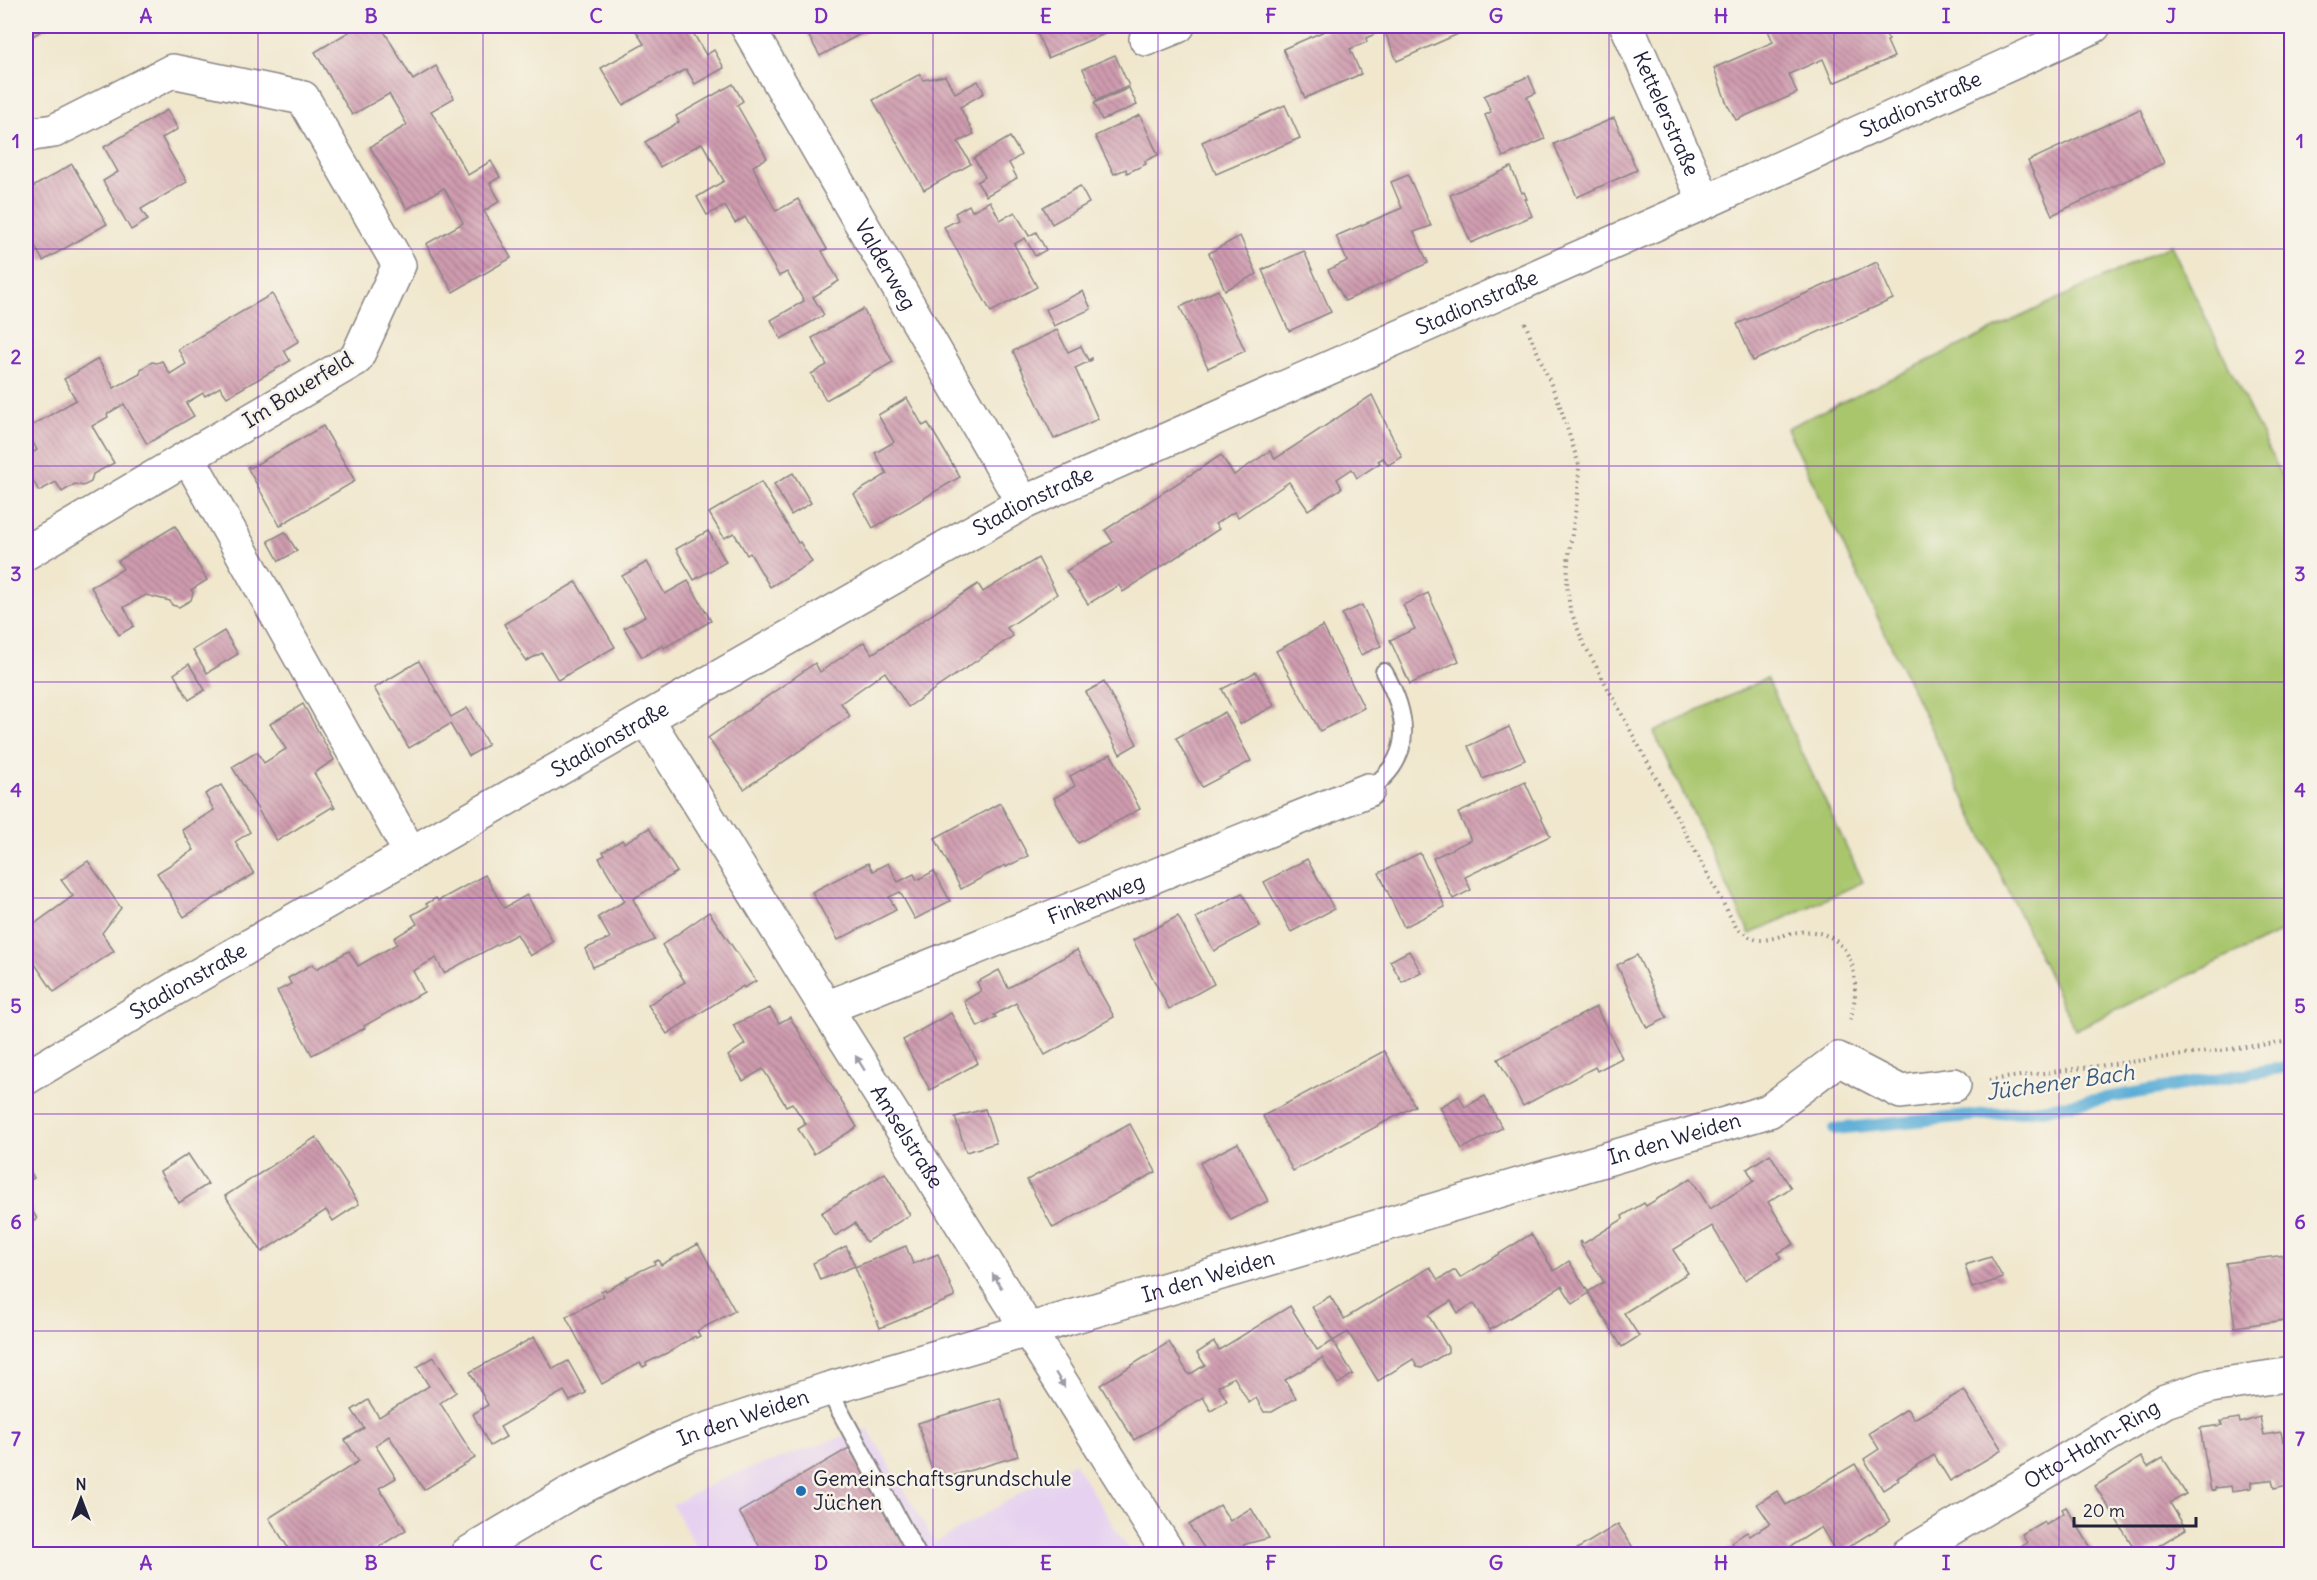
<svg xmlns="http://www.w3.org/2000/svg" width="2317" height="1580" viewBox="0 0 2317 1580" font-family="Delius,sans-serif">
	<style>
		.built { fill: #e6d2f0 }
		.garden { fill: #a9c66d; stroke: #667454; stroke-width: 1.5 }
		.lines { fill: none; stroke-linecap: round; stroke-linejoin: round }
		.stream { stroke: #5caed7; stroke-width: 12 }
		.building { fill: url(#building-back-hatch) }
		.lane-casing { stroke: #898484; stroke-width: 20 }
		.street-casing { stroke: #898484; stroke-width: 36 }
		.path { stroke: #898484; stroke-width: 4; stroke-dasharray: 1.5 4.5; stroke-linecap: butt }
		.lane { stroke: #fff; stroke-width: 16 }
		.street { stroke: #fff; stroke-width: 33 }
		.oneway { fill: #9c9ca7 }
		.grid { fill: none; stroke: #7b2cbf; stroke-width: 1.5; stroke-opacity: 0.55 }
		.poi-dot { fill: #1f6fb2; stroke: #f7f3e8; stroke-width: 2 }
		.labels { text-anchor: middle; stroke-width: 5; stroke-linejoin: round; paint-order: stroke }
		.street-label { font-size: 21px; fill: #22223b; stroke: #f7f3e8 }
		.poi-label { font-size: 21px; fill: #22223b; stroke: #f7f3e8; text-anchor: start }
		.water-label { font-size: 22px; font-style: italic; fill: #395a79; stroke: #f7f3e8 }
		.neatline { fill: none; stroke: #7b2cbf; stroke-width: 2 }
		.grid-label { font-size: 20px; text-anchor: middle; font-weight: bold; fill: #7b2cbf }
	</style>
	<defs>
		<pattern id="building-back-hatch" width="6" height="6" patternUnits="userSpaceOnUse" patternTransform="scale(1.5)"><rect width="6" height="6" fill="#cf9baf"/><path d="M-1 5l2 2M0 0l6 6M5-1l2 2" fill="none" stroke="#a87e90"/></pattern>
	</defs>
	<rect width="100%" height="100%" fill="#f7f3e8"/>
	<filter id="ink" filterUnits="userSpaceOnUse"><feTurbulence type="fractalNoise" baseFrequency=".0167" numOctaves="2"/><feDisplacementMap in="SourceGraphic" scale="12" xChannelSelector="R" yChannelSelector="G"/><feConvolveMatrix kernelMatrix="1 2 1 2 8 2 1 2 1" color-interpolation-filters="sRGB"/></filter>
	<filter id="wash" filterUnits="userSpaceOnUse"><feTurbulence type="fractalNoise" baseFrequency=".008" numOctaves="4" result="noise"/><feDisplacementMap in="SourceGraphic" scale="24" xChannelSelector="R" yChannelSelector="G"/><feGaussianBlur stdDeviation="1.35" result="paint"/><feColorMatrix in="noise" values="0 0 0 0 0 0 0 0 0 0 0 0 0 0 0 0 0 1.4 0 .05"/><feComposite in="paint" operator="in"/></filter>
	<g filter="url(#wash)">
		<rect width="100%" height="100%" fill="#f0e7cd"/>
		<!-- built -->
		<polygon class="built" points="868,1428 935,1543 1074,1462 1131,1554 700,1554 672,1505 725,1477"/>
		<!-- garden -->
		<g class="garden">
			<polygon points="2171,245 2291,496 2291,927 2075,1030 1787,428"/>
			<polygon points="1767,678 1863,882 1750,934 1654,732"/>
		</g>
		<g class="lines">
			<!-- stream -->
			<polyline class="stream" points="1834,1129 2042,1109 2292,1066"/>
		</g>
		<g id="blocks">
			<!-- building -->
			<g class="building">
				<polygon points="26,26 50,26 26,40"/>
				<polygon points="349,26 381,26 413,80 436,66 454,98 431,111 468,175 491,161 500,177 490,183 500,201 484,211 511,258 453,292 426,244 463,223 453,204 444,188 407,209 370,147 407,125 398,109 389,94 352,115 315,52 352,30"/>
				<polygon points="633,26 689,26 706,55 714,50 724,68 695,84 686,69 623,105 601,68 644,44"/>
				<polygon points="803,26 875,26 820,56"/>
				<polygon points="1034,26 1100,26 1104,34 1048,58"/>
				<polygon points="1336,26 1455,26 1458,34 1397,61 1384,30 1366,38 1367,42 1350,49 1361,74 1305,98 1283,49"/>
				<polygon points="1773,26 1881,26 1889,40 1887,41 1894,57 1833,83 1823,59 1789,74 1797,93 1736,120 1727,104 1714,68 1773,42 1767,28"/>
				<polygon points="1115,55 1129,86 1097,100 1083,69"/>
				<polygon points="920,74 923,80 945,76 955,93 978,81 984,93 960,107 974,134 958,142 971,164 924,190 873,100"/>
				<polygon points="1529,76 1536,93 1527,97 1545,139 1503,157 1485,115 1491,112 1484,96"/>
				<polygon points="733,84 743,101 737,105 767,158 753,166 762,185 776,211 798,199 827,249 822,251 839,281 813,297 824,315 781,339 771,320 804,301 787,272 779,276 745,217 735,223 725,206 707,215 697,197 724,181 702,143 660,167 645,142 679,122 676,116"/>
				<polygon points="1129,88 1137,105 1102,120 1094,103"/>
				<polygon points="1285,105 1300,138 1216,174 1202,142"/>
				<polygon points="2140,109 2164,163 2052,215 2028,161"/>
				<polygon points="167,110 178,129 162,138 187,182 141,209 148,220 131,230 103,181 118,172 104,147"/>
				<polygon points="1140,115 1158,155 1145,161 1146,164 1127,173 1126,169 1114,174 1095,136"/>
				<polygon points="1614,118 1637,170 1577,197 1554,144"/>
				<polygon points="1010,137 1021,155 1009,163 1017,178 986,196 977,182 985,177 974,158"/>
				<polygon points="72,164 107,224 43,261 26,229 26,191"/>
				<polygon points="1511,167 1522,193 1524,192 1527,199 1525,199 1532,216 1471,243 1450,195"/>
				<polygon points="1408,175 1431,226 1414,232 1428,263 1345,301 1328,270 1347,261 1336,236 1402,208 1391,182"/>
				<polygon points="1080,186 1089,203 1052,224 1043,207"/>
				<polygon points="990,201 1000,220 1015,212 1029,236 1036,232 1046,250 1035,256 1025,238 1014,244 1037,287 991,312 944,227 958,220 955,213 969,205 972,211"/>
				<polygon points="1240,236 1257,274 1225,290 1209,253"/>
				<polygon points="1304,251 1331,312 1289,331 1262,270"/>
				<polygon points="1877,262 1893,299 1753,361 1737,324"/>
				<polygon points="1218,290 1245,351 1208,368 1180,307"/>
				<polygon points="1083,291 1091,309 1054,326 1046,309"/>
				<polygon points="272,294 299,341 284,350 290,361 227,397 220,387 205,396 203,393 186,403 194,416 147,444 124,404 107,414 108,417 92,426 114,463 93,474 91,482 83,486 75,484 62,492 56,482 39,491 26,468 26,457 37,450 26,429 76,400 64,379 98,359 114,388 140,374 141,369 152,362 157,363 162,361 170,374 186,364 178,349"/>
				<polygon points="863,309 893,362 826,400 811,374 827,365 812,338"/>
				<polygon points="1057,330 1068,352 1081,346 1088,360 1092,358 1092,360 1075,368 1098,419 1054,439 1013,351"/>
				<polygon points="1372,395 1402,457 1388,465 1383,458 1378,461 1380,463 1357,478 1352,469 1337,479 1342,488 1308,510 1289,482 1238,517 1234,512 1215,524 1219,529 1123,592 1119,585 1088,604 1066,571 1113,542 1105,530 1221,455 1234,475 1270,451 1275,459"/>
				<polygon points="907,398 923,426 928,423 960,477 873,528 854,494 887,474 875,453 894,442 878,415"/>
				<polygon points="323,426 355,481 282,524 283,525 280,526 247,467 249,466 250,468"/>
				<polygon points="793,473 811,503 791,515 774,484"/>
				<polygon points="761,482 798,543 800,542 812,562 770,587 750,553 747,555 734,533 724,538 709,513"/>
				<polygon points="175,526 207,580 191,590 193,593 191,600 179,607 172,605 170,601 146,595 124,607 134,626 119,635 91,587 123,569 118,561"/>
				<polygon points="708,531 726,562 694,580 676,549"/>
				<polygon points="285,532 297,551 279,561 268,541"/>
				<polygon points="1038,558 1057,594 1007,628 1013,636 908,707 885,672 841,703 850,716 744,789 708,738 815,663 820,672 864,642 872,654 978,584 983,592"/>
				<polygon points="647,562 665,594 688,581 711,621 664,648 663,645 642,657 624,628 645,616 622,576"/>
				<polygon points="576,582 615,647 558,680 542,653 526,661 504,624"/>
				<polygon points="1428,593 1459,661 1410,684 1390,640 1415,629 1403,605"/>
				<polygon points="1362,605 1381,646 1361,655 1342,614"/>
				<polygon points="1323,626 1364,708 1320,731 1276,651"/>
				<polygon points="224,631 238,654 207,673 193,650"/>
				<polygon points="419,661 451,717 467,708 488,745 469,756 450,724 409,748 374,688"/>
				<polygon points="189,664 205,690 189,700 174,674"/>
				<polygon points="1256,672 1274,706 1240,724 1222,689"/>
				<polygon points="1104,682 1137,744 1120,754 1086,692"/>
				<polygon points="303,704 334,760 314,773 335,808 333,809 332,807 277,841 232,767 257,752 264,763 286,749 270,724"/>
				<polygon points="1225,712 1251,761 1202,787 1176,738"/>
				<polygon points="1509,727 1525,760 1483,779 1468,746"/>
				<polygon points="1111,754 1140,809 1078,843 1054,798 1075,786 1070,776"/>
				<polygon points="1525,782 1550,836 1465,877 1471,890 1453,899 1433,858 1471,840 1458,813"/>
				<polygon points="221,785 250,832 235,842 254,874 184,917 157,873 194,850 182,830 214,810 205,794"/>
				<polygon points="1000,803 1028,856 1006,867 1005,865 961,889 935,838"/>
				<polygon points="649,828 677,872 633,899 655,940 593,967 585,949 610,938 598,917 625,901 599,858 605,855 603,852 622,840 624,843"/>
				<polygon points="1420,853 1445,907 1404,927 1379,873"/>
				<polygon points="1307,859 1334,909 1291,932 1264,882"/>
				<polygon points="88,861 121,908 102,933 114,951 54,992 26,951 26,930 73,896 61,880"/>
				<polygon points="868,863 873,871 888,863 898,882 914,874 917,880 934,871 950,901 915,919 900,892 889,897 896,910 838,940 812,892"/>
				<polygon points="485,875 504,908 527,895 553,942 530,956 517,934 444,973 436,958 413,971 424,992 364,1026 365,1028 312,1055 277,991 291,984 288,978 313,964 316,969 349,951 358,966 397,944 394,938 417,924 412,915 428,906 426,904 436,898 438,901"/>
				<polygon points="1242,893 1260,926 1214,951 1196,918"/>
				<polygon points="709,912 756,981 744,988 743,986 667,1034 648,1005 685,982 662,945"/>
				<polygon points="1178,916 1214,984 1169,1009 1133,940"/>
				<polygon points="1077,950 1114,1017 1045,1055 1016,1003 994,1015 996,1017 978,1027 964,1001 981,991 977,982 999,970 1008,988"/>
				<polygon points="1409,951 1421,972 1402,982 1390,961"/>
				<polygon points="1637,955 1667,1018 1647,1028 1617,965"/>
				<polygon points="1596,1007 1622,1058 1597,1071 1595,1067 1523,1106 1498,1059"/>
				<polygon points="770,1008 779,1023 790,1017 857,1127 814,1154 798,1129 806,1124 792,1103 786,1106 763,1069 743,1081 728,1056 745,1044 733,1025"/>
				<polygon points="951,1013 978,1063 930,1090 903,1040"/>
				<polygon points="1384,1051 1415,1106 1293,1171 1263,1116"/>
				<polygon points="1459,1096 1465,1107 1485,1096 1502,1128 1462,1149 1440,1107"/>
				<polygon points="985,1109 996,1143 966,1152 955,1117"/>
				<polygon points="1130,1124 1156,1172 1053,1228 1027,1180"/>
				<polygon points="316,1137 359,1204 333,1221 326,1210 262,1252 225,1196"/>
				<polygon points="1238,1143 1268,1201 1231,1220 1200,1163"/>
				<polygon points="188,1154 208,1184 179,1203 160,1172"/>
				<polygon points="1770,1154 1791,1188 1768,1202 1794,1244 1778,1253 1781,1258 1745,1280 1712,1226 1673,1250 1688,1273 1624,1313 1639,1336 1622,1347 1588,1292 1604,1282 1579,1242 1581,1241 1583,1244 1623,1219 1622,1216 1644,1203 1646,1206 1691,1178 1710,1209 1754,1181 1747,1169"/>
				<polygon points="26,1165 34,1178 26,1183"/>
				<polygon points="885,1173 910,1215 866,1242 855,1223 835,1236 821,1213"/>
				<polygon points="26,1200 37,1219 26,1226"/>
				<polygon points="1531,1234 1554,1271 1569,1261 1589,1293 1573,1304 1562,1286 1490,1330 1474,1303 1458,1313 1451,1301 1428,1315 1448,1348 1448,1352 1422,1368 1417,1367 1413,1359 1378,1381 1348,1332 1333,1341 1312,1307 1330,1296 1344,1319 1430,1267 1438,1280 1455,1270 1460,1278"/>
				<polygon points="698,1244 735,1311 697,1331 700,1336 696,1338 695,1336 673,1350 646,1363 647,1365 643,1367 640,1363 602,1384 566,1317 604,1296 601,1291 605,1289 606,1291 629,1278 627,1277 655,1264 654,1262 658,1260 661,1265"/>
				<polygon points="846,1246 855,1266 820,1280 813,1263"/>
				<polygon points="906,1246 913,1264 938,1254 955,1297 880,1328 855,1267"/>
				<polygon points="2292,1254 2292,1319 2235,1327 2226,1263"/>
				<polygon points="1991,1257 2003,1278 1972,1288 1965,1265"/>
				<polygon points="1290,1306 1317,1350 1333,1341 1353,1374 1338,1384 1322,1358 1285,1380 1296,1398 1272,1412 1264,1412 1256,1398 1249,1403 1234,1377 1218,1386 1227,1401 1211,1411 1203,1397 1134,1440 1100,1385 1169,1342 1189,1375 1205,1365 1197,1353 1214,1342 1219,1350"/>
				<polygon points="534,1337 553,1369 568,1361 586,1393 570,1401 564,1391 500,1427 506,1437 490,1446 473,1414 488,1405 470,1372"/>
				<polygon points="434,1357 456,1392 440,1403 475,1458 424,1490 389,1436 375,1445 396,1478 379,1488 406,1530 367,1554 292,1554 269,1518 359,1461 345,1440 364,1428 352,1410 368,1400 379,1417 429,1386 417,1367"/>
				<polygon points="1964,1390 2002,1450 1950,1481 1934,1455 1897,1478 1899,1480 1883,1490 1864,1459 1879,1449 1869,1433 1907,1409 1914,1419"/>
				<polygon points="1000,1398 1018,1456 935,1481 918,1423"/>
				<polygon points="2260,1417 2264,1435 2281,1432 2283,1442 2292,1440 2292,1484 2274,1488 2272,1480 2268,1480 2251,1482 2251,1488 2232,1491 2231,1486 2215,1488 2215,1490 2211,1491 2200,1428 2222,1425 2221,1421 2239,1418 2240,1423"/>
				<polygon points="849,1448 911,1554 764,1554 739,1512"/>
				<polygon points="2141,1457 2148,1467 2163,1458 2186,1494 2170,1503 2186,1529 2145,1554 2138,1554 2095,1486"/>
				<polygon points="1855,1464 1890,1521 1837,1554 1821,1527 1787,1549 1791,1554 1720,1554 1733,1546 1731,1542 1747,1532 1750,1536 1770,1523 1757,1504 1777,1491 1786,1505"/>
				<polygon points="1220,1505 1230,1521 1251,1508 1269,1538 1208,1554 1189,1525"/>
				<polygon points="2066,1507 2095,1554 2008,1554 2027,1543 2022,1534 2044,1521 2046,1524 2064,1513 2062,1509"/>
				<polygon points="1618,1524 1637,1554 1569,1554"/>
			</g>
		</g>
	</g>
	<g filter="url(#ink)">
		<use href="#blocks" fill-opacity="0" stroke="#898484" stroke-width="1.5"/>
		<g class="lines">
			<!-- lane casing -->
			<g class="lane-casing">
				<g id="lane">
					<path d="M1368,790C1415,758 1409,716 1384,672"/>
					<polyline points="828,1389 917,1554"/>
				</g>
			</g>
			<!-- street casing -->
			<g class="street-casing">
				<g id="street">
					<path id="s1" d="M747,26L1023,503"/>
					<path id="s2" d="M1627,26L1705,202"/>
					<polyline points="1146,39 1178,26"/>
					<polyline points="26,135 54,131 172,71 303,98 399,265 356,359 188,457 411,854"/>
					<polyline points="26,553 188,457"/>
					<path id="s3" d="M647,719L826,1008L1169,1554"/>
					<path id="s4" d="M826,1008L1368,790"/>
					<path id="s5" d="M26,1078L176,988L1023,503L1705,202L2094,26"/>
					<path id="s6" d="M467,1554L568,1494L661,1448L688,1436L828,1389L1769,1111L1838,1059L1901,1092L1954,1085"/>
					<path id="s7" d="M1908,1554L2165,1401L2211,1386L2292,1374"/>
				</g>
			</g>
			<!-- path -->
			<g class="path">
				<path d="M1525,323L1559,403L1579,465L1578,493L1568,561L1567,585L1570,609L1583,642L1736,927C1744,934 1750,939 1760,940C1771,940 1782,935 1792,933C1821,927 1846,939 1853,969C1857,988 1855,1005 1849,1024"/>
				<polyline points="1989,1080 2292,1041"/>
			</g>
			<!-- lane -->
			<use href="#lane" class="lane"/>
			<!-- street -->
			<use href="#street" class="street"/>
		</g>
		<!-- one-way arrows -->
		<defs><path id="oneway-solid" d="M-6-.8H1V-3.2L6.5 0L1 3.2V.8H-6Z" transform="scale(1.5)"/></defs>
		<g class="oneway">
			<use href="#oneway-solid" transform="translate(860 1063) rotate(-122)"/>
			<use href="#oneway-solid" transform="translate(997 1281) rotate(-122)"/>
			<use href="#oneway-solid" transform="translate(1060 1380) rotate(58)"/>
		</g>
	</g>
	<!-- grid -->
	<path class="grid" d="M258,26V1554M483,26V1554M708,26V1554M933,26V1554M1158,26V1554M1384,26V1554M1609,26V1554M1834,26V1554M2059,26V1554M26,249H2292M26,466H2292M26,682H2292M26,898H2292M26,1114H2292M26,1331H2292"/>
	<!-- markers -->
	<circle class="poi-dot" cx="801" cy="1491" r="6"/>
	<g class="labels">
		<!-- street labels -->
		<g class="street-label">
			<text dy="7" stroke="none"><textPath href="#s5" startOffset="2133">Stadionstraße</textPath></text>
			<text dy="7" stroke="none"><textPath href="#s2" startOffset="96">Kettelerstraße</textPath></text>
			<text dy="7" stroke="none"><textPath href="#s1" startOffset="276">Valderweg</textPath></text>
			<text dy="7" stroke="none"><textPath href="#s5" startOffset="1647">Stadionstraße</textPath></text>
			<text transform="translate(298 390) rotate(-32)" y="7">Im Bauerfeld</text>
			<text dy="7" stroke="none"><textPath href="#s5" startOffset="1161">Stadionstraße</textPath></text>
			<text dy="7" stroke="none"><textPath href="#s5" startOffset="675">Stadionstraße</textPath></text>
			<text dy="7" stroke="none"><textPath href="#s4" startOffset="291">Finkenweg</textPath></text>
			<text dy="7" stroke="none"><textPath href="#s5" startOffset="189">Stadionstraße</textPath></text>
			<text dy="7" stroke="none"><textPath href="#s3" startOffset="492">Amselstraße</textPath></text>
			<text dy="7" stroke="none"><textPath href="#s6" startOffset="1281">In den Weiden</textPath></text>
			<text dy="7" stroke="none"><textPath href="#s6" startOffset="795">In den Weiden</textPath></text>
			<text dy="7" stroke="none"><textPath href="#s6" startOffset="309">In den Weiden</textPath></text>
			<text dy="7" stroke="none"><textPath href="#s7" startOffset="214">Otto-Hahn-Ring</textPath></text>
		</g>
		<!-- poi labels -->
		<g class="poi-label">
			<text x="813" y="1486">Gemeinschaftsgrundschule<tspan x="813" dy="24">Jüchen</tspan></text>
		</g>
		<!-- water labels -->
		<g class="water-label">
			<text transform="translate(2060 1082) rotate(-8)" y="8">Jüchener Bach</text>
		</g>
	</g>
	<!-- margin -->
	<rect width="2317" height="1580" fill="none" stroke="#f7f3e8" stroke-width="66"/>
	<!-- north arrow -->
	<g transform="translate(81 1499)" stroke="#f7f3e8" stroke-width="4.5" paint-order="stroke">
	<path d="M0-4.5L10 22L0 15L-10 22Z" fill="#22223b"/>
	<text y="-9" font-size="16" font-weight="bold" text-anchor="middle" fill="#22223b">N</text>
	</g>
	<!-- scale -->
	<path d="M2074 1517v9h122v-9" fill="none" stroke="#22223b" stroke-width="3"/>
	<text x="2083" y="1517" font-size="18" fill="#22223b" stroke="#f7f3e8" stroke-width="4.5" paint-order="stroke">20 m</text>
	<rect x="33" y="33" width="2251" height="1514" class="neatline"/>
	<g class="grid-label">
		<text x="146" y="23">A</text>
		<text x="371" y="23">B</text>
		<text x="596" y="23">C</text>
		<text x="821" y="23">D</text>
		<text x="1046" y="23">E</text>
		<text x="1271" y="23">F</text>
		<text x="1496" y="23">G</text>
		<text x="1721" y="23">H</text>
		<text x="1946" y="23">I</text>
		<text x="2171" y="23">J</text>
		<text x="16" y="148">1</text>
		<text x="2300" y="148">1</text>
		<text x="16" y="364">2</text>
		<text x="2300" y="364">2</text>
		<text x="16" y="581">3</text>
		<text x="2300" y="581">3</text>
		<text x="16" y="797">4</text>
		<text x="2300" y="797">4</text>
		<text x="16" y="1013">5</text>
		<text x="2300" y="1013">5</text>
		<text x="16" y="1229">6</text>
		<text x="2300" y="1229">6</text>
		<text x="16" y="1446">7</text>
		<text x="2300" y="1446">7</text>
		<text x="146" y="1570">A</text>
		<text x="371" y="1570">B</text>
		<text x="596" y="1570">C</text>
		<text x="821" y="1570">D</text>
		<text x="1046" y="1570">E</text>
		<text x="1271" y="1570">F</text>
		<text x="1496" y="1570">G</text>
		<text x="1721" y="1570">H</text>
		<text x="1946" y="1570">I</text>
		<text x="2171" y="1570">J</text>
	</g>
</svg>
